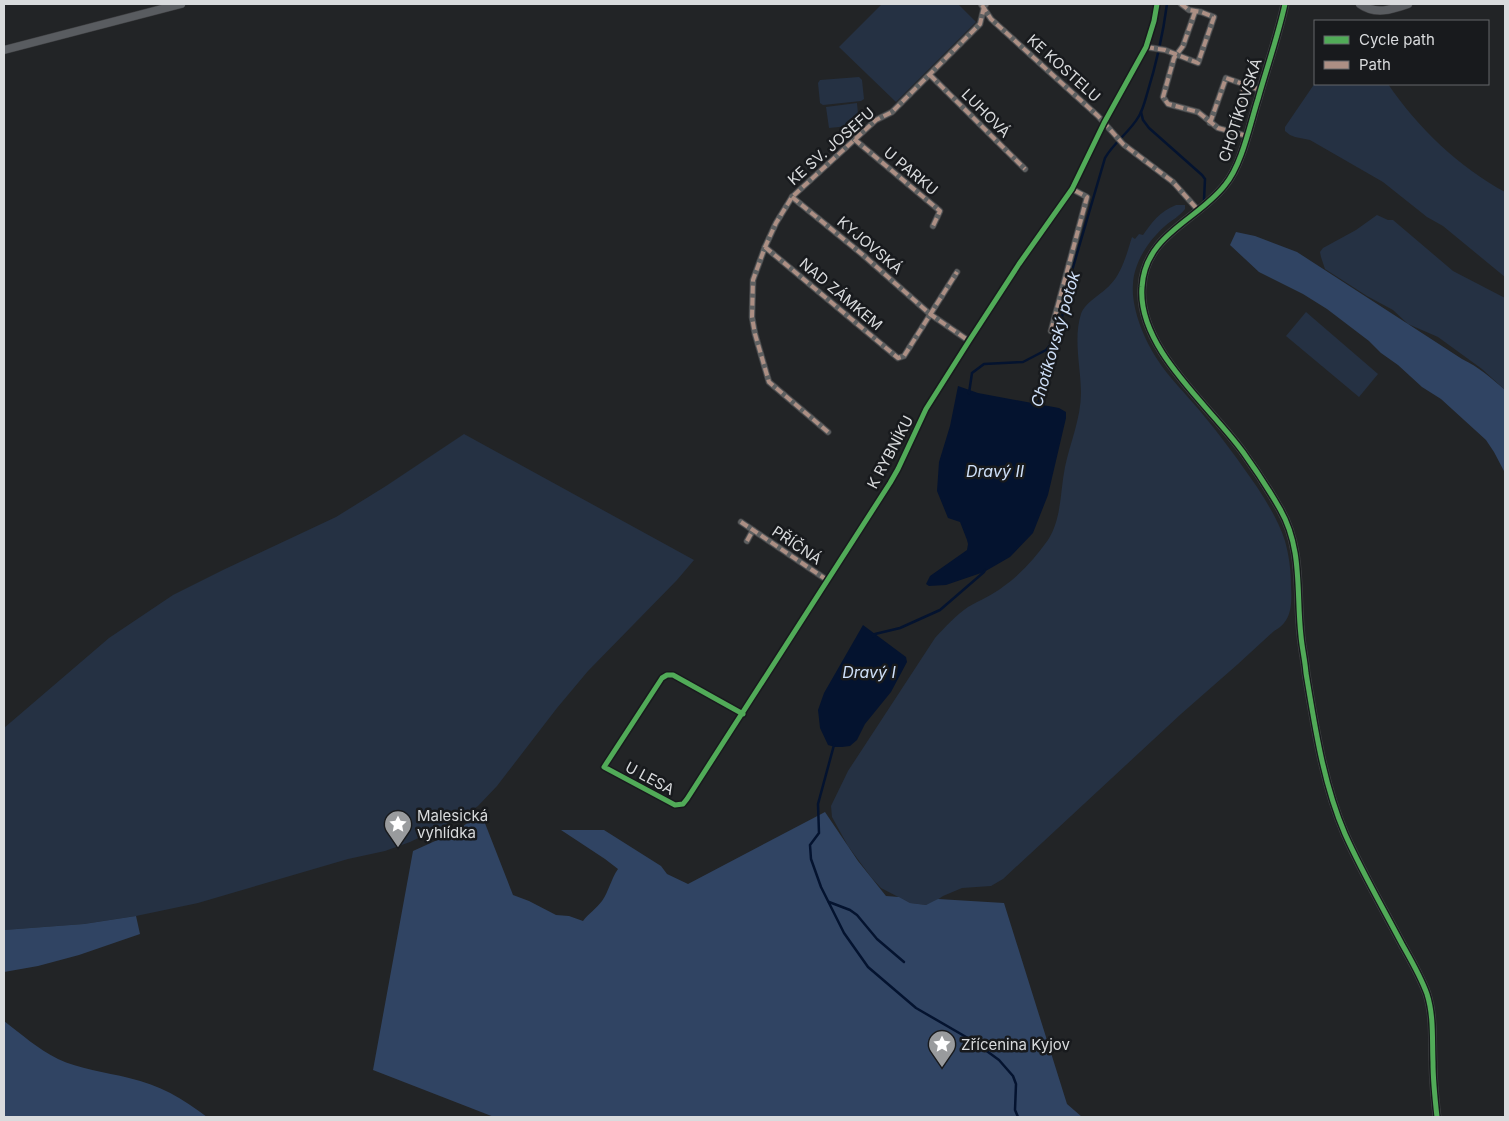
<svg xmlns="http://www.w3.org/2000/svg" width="1509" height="1121" viewBox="0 0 1509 1121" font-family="Inter,sans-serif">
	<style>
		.green { fill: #253143 }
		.forest { fill: #304463 }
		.water { fill: #04132f }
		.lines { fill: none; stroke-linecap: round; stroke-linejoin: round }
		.stream { stroke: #04132f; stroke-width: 2.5 }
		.street-casing { stroke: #3d3e40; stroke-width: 7 }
		.secondary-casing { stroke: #3d3e40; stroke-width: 9 }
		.street { stroke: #5e6061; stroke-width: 5.5 }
		.secondary { stroke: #595c60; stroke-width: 8 }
		.quiet { stroke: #ac8f84; stroke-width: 4; stroke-dasharray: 8 4; stroke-linecap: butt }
		.cycleway-casing { stroke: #181a1d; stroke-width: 8 }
		.cycleway { stroke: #51ab58; stroke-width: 5 }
		.labels { text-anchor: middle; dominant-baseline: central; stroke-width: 5; stroke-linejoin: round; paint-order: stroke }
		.street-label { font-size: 15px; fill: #d9dbdd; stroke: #181a1d }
		.poi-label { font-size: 15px; fill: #d9dbdd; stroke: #181a1d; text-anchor: start }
		.water-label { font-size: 16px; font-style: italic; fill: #cfe0f9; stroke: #181a1d }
	</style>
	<rect width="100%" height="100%" fill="#222426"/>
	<g class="green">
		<polygon points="882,4 958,4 976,22 896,102 839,47"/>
		<polygon points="859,77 862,80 864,99 861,101 823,105 820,103 818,83 820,80"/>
		<path d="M1315 83 1388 84C1418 128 1459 167 1505 192V277L1443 226 1427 217 1383 182 1310 140 1295 137 1290 135 1285 131V127Z"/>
		<polygon points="857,103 859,125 829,128 826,107"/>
		<path d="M1176 205H1185V209C1180 216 1172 220 1165 226 1149 240 1134 262 1133 284 1131 308 1144 339 1157 359 1169 378 1186 394 1200 411 1221 436 1239 461 1257 487 1268 504 1279 522 1285 541 1289 556 1291 570 1291 586 1292 604 1292 622 1274 631L1238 664 1181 714 1003 879 991 886 962 888 943 896 934 902 926 905 910 903 881 888 871 877 848 846 832 817 831 806 848 771 935 638C945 627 956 615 968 607 980 600 993 595 1004 586 1021 574 1036 557 1048 540 1062 518 1060 491 1065 467 1070 443 1081 418 1081 393 1081 368 1073 339 1081 314 1085 302 1102 294 1110 285 1122 273 1127 253 1132 237L1135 239 1139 234 1143 235C1153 221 1159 212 1176 205Z"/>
		<polygon points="1377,215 1388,220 1393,220 1453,271 1505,298 1505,390 1482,369 1438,337 1408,324 1393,310 1367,296 1325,269 1321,257 1320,252 1323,248 1356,230"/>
		<polygon points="1306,312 1378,374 1359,397 1286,336"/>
		<polygon points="464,434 694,560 677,580 588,671 557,708 497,786 478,806 462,817 410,842 385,851 348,859 198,903 136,916 84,924 4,930 4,728 109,638 173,595 225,569 336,517 386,486"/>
	</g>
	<g class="forest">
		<path d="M1236 232 1255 236 1297 252 1462 359C1479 367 1491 378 1505 390V473L1494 452 1486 440 1441 399 1422 387 1398 365 1381 353 1369 341 1327 309 1303 294 1259 272 1230 245Z"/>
		<path d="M825 812 858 861 886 896 899 897 910 903 926 905 938 899 1004 903 1067 1104 1082 1117H494L373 1070 413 851 455 832 481 813 513 895 529 901 556 915 569 916 583 921C588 914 596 909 602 901 609 891 611 879 618 869L605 859 561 830H604L661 866 667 874 688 884Z"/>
		<polygon points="136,916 140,934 79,955 38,966 4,972 4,930 84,924"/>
		<path d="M4 1021C21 1034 38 1049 58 1059 79 1069 105 1072 129 1078 160 1085 182 1098 207 1117H4Z"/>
	</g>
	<g class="water">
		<polygon points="958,386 978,393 1059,408 1066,412 1066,418 1048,495 1033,533 1010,557 984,572 946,585 929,586 926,584 930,576 967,550 968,544 967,540 960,522 948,518 937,491 939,462 950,426"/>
		<polygon points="863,625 906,657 907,662 891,692 865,724 857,740 850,746 842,747 835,747 828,745 820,728 818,710 824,693"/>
	</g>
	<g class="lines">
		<g class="stream">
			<polyline points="1141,112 1143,120 1149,128 1202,175 1205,179 1204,200"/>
			<polyline points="969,393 972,373 984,364 1023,362 1046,350 1057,337"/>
			<path d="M1037 407 1058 336 1071 274 1105 158C1114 142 1130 132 1139 116 1143 109 1145 101 1147 94 1156 65 1163 34 1167 4"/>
			<polyline points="873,636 875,634 900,628 940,610 984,572 985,570"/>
			<polyline points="834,745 818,804 819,833 810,845 811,859 821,887 844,933 868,967 916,1008 973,1041 999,1060 1013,1076 1016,1084 1015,1110 1018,1117"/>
			<polyline points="829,902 850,910 857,915 877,939 904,962"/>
		</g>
		<g class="street-casing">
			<g id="street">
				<polyline points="981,4 991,19 1098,116 1123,144 1173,182 1198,210"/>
				<polyline points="1195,12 1183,46 1174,58 1163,97 1168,104 1198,112 1218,128 1247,136"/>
				<polyline points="1146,47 1165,50 1198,63 1214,17 1201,12 1189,10 1181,4"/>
				<polyline points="930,75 1025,169"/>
				<polyline points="1210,123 1226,78 1260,90"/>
				<polyline points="1230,131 1245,85"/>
				<polyline points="854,139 940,211 933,226"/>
				<polyline points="792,197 863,255 930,314 969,341"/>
				<polyline points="765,247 898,358 904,356 957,272"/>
				<polyline points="1051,331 1087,197 1072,189"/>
				<polyline points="828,432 769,382 755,334 752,317 753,280 765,247 776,223 792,197 876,120 892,112 980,24 984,7 986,4"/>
				<polyline points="741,522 827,580"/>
				<polyline points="747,541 753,530"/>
				<polyline points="743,714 673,675 667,675 662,678 604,767 675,805 683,804 687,799 890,483 898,469 926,409 969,341 1019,264 1072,189 1104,123 1146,47 1154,21 1157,4"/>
			</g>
		</g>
		<g class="secondary-casing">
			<g id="secondary">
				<path d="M1285 4C1278 36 1267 67 1258 99 1250 124 1242 165 1225 185 1197 221 1145 234 1142 287 1137 348 1210 406 1243 452 1256 470 1269 490 1280 509 1303 549 1296 592 1301 636 1302 648 1305 660 1306 673 1315 727 1323 783 1345 834 1362 872 1383 908 1402 944 1411 960 1421 977 1427 994 1434 1016 1432 1040 1433 1062 1433 1080 1435 1099 1437 1117"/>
				<path d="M1360 4C1375 15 1391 10 1408 4"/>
				<polyline points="4,50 181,4"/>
			</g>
		</g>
		<use href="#street" class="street"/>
		<use href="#secondary" class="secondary"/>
		<g class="quiet">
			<polyline points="982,5 991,19 1098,116 1123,144 1173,182 1198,210"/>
			<polyline points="1195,12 1183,46 1174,58 1163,97 1168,104 1198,112 1218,128 1247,136"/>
			<polyline points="1146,47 1165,50 1198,63 1214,17 1201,12 1189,10 1181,4"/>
			<polyline points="930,75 1025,169"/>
			<polyline points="1210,123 1226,78 1260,90"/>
			<polyline points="1230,131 1245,85"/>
			<polyline points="854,139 940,211 933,226"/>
			<polyline points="792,197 863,255 930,314 969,341"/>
			<polyline points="765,247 898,358 904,356 957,272"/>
			<polyline points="1051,331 1087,197 1072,189"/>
			<polyline points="828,432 769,382 755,334 752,317 753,280 765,247 776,223 792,197 876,120 892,112 980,24 984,7 986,4"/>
			<polyline points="741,522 827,580"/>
			<polyline points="747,541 753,530"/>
		</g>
		<g class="cycleway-casing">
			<g id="cycleway">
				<path d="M1285 4C1278 36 1267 67 1258 99 1250 124 1242 165 1225 185 1197 221 1145 234 1142 287 1137 348 1210 406 1243 452 1256 470 1269 490 1280 509 1303 549 1296 592 1301 636 1302 648 1305 660 1306 673 1315 727 1323 783 1345 834 1362 872 1383 908 1402 944 1411 960 1421 977 1427 994 1434 1016 1432 1040 1433 1062 1433 1080 1435 1099 1437 1117"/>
				<polyline points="743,714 673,675 667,675 662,678 604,767 675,805 683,804 687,799 890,483 898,469 926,409 969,341 1019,264 1072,189 1104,123 1146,47 1154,21 1157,4"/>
			</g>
		</g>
		<use href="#cycleway" class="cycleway"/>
	</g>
	<defs>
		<g id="sight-pin" transform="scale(1.4375)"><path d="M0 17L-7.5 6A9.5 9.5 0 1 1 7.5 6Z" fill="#999b9d" stroke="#181a1d"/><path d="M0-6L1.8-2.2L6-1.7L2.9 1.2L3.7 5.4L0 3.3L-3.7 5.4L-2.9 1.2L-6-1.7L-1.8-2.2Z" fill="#fff"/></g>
	</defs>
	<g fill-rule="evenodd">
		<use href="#sight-pin" x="398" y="824"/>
		<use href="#sight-pin" x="942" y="1044"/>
	</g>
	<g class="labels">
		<g class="street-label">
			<text transform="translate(1064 68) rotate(42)">KE KOSTELU</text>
			<text transform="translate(1240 110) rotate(-72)">CHOTÍKOVSKÁ</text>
			<text transform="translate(986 113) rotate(45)">LUHOVÁ</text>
			<text transform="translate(831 146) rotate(-41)">KE SV. JOSEFU</text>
			<text transform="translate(911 171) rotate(40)">U PARKU</text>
			<text transform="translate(870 245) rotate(40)">KYJOVSKÁ</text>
			<text transform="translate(841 294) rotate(40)">NAD ZÁMKEM</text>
			<text transform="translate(890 452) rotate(-62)">K RYBNÍKU</text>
			<text transform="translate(797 545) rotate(34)">PŘÍČNÁ</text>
			<text transform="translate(650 778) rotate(28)">U LESA</text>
		</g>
		<g class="poi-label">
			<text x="417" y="815">Malesická<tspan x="417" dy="17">vyhlídka</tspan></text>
			<text x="961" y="1044">Zřícenina Kyjov</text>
		</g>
		<g class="water-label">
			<text transform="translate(1055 339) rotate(-74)">Chotíkovský potok</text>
			<text x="995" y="471">Dravý II</text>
			<text x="869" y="672">Dravý I</text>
		</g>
	</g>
	<rect width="1509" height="1121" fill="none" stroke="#d9dbdd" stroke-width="10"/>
	<rect x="1314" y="20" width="175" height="65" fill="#181a1d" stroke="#65676a"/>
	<rect x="1324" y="36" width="25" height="8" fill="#51ab58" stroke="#65676a"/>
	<text x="1359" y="45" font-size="15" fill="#d9dbdd">Cycle path</text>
	<rect x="1324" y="61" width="25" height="8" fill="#ac8f84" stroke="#65676a"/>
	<text x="1359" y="70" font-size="15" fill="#d9dbdd">Path</text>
</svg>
